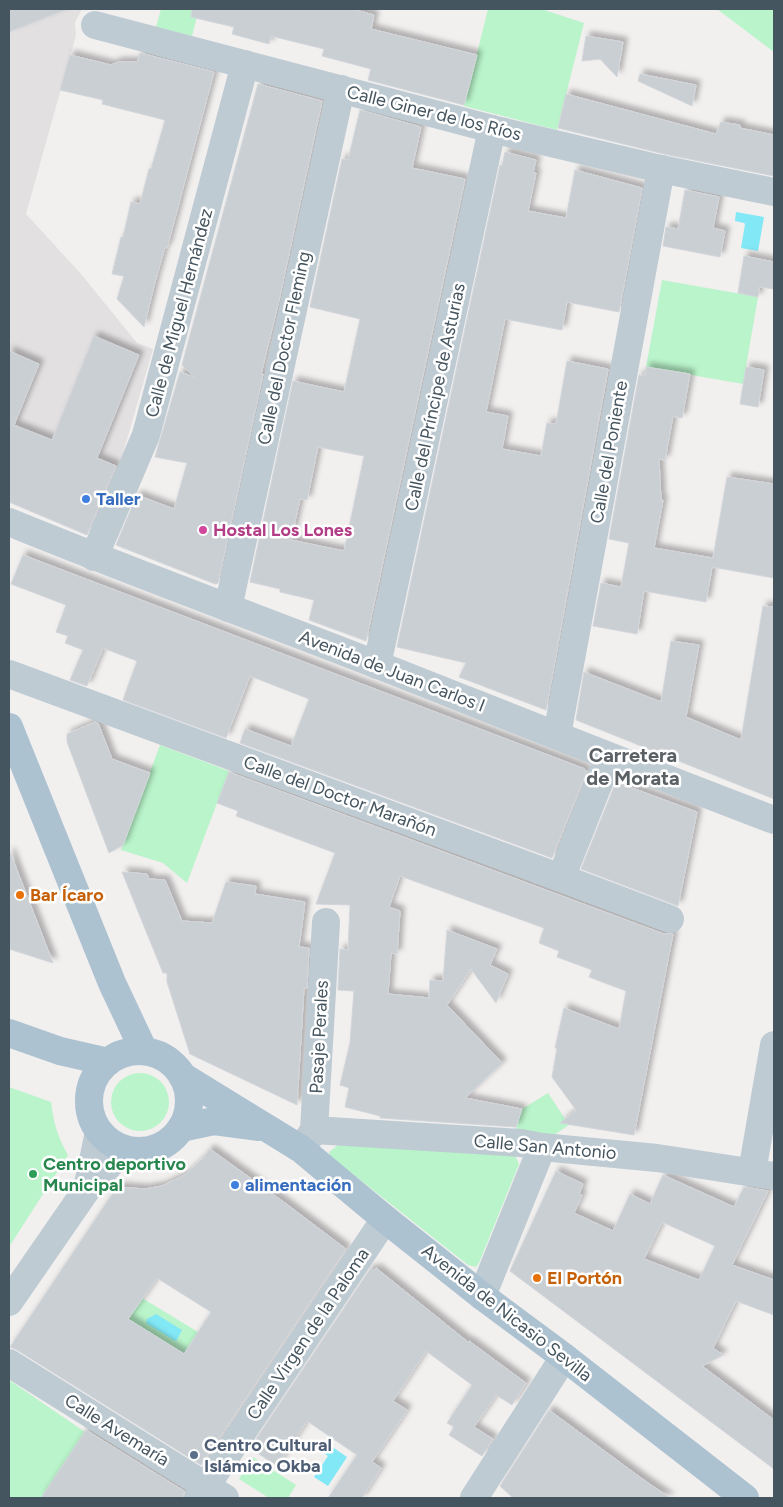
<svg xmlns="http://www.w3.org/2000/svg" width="783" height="1507" viewBox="0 0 783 1507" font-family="Figtree,sans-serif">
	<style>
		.education { fill: #e3e0e1 }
		.green { fill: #b9f4ca }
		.water { fill: #82e8f5 }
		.building { fill: #cacfd4; stroke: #d2d6db; fill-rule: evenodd; filter: url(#shadow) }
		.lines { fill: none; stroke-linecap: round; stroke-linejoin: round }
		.minor { stroke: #becbd3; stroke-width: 28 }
		.major { stroke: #acc2d1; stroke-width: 28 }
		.shop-dot { fill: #3f7fe0; stroke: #fff; stroke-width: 2 }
		.hotel-dot { fill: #d1479c; stroke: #fff; stroke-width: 2 }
		.food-dot { fill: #e8710a; stroke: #fff; stroke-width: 2 }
		.leisure-dot { fill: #2e9e5b; stroke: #fff; stroke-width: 2 }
		.service-dot { fill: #5c6f8a; stroke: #fff; stroke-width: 2 }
		.labels { text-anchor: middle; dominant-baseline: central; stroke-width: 5; stroke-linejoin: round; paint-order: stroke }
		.street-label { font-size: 18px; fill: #45555f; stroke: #fff }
		.shop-label { font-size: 18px; font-weight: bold; fill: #366cbe; stroke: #fff; text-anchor: start }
		.hotel-label { font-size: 18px; font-weight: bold; fill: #b23c85; stroke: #fff; text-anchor: start }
		.food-label { font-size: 18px; font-weight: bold; fill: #c56008; stroke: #fff; text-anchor: start }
		.leisure-label { font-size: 18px; font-weight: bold; fill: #27864d; stroke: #fff; text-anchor: start }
		.service-label { font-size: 18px; font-weight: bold; fill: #4e5e75; stroke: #fff; text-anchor: start }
		.quarter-label { font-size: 20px; font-weight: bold; fill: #5b6065; stroke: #fff }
	</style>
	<defs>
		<filter id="shadow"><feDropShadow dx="4.5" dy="-4.5" stdDeviation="2.5" flood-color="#0004"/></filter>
	</defs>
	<rect width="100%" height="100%" fill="#f2efef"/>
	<polygon class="education" points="9,9 82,9 75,22 76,35 26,214 81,274 137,343 153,349 119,467 9,423"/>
	<g class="green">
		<polygon points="161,9 199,9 192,36 156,27"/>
		<polygon points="488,9 541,9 584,23 557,130 464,106"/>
		<polygon points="715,9 774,9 774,52 717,9"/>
		<polygon points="662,280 758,297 743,384 646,367"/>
		<polygon points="160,745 229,771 187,883 163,863 121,850"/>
		<circle cx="140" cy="1102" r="29"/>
		<path d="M9 1087 51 1102C54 1124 57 1135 68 1155L9 1247Z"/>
		<polygon points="548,1093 569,1125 554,1135 515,1133 522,1109"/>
		<polygon points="338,1145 515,1155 519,1164 479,1263 476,1267 468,1265 330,1156 329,1152"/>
		<polygon points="142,1298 198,1332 184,1353 128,1320"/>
		<polygon points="9,1380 85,1432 41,1498 9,1498"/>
		<polygon points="253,1457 296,1485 288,1498 269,1498 239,1479"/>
	</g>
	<g class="water">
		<polygon points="736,212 764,217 758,251 741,248 745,224 744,223 735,221"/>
		<polygon points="156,1314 182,1330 177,1340 175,1341 146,1323 147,1319"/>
		<polygon points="325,1442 347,1457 328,1486 314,1477 328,1456 320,1450"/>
	</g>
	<g class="building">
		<polygon points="9,9 64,9 65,10 9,32"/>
		<polygon points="192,9 352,9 374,15 371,29 477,55 464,105 368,80 371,69 322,56 324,49 271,36 269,44 232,34 234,27 191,17"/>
		<polygon points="586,36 623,42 617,77 600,59 582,61"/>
		<polygon points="140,53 214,72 167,248 165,247 155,282 144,327 117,299 124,276 112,274 121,237 123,237 131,202 140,204 149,169 151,169 165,120 102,104 103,100 60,90 70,55 111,65 118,62 137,62"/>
		<polygon points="640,74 696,85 692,106 638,81"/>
		<polygon points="258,84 322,101 279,300 261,374 263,374 218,583 215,584 116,545 137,495 174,509 187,463 155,457 180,372 194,377 182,365"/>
		<polygon points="566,94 716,134 721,122 740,125 740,128 774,135 774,176 664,154 558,128"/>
		<path d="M360 110 421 127 412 168 465 179 366 641 309 620 314 600 280 592V589L250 582 293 381 344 392 360 319 310 307 342 159 348 160ZM318 447 364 456 344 551 291 540 300 499 307 500Z"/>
		<polygon points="505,152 536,160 533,173 536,173 528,211 566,218 575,170 642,188 619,312 567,302 562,330 505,319 486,412 508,416 502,449 541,456 547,423 556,424 567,361 608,369 546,710 459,677 466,663 397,647 500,165 502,166"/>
		<polygon points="685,190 719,197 713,228 725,231 720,257 663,246 666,227 678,229"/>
		<polygon points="744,256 774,262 774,289 759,287 758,297 738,293"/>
		<polygon points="94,336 139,355 97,458 116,466 87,535 9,502 9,351 39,364 14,425 52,440"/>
		<polygon points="646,367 690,374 682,418 673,416 665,460 659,459 661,500 663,500 654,548 713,558 727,477 774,484 774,578 712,567 706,602 644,591 637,634 593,626 601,583 621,587 629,543 609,539 639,375 645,376"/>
		<polygon points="746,367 764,370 758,407 740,404"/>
		<polygon points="23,555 585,769 584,770 587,771 552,858 240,743 245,729 291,746 309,699 250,676 226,738 123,700 137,661 103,648 87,686 70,680 83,650 65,643 68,636 56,632 66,605 11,584"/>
		<polygon points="763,606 774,607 774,799 576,720 584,672 661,702 671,641 699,645 686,717 741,740"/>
		<polygon points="95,722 98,723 112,759 150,773 123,845 109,853 67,742 67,734"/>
		<polygon points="229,772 664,934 673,934 634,1135 560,1123 576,1110 552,1077 557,1048 555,1048 564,1008 619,1029 626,991 589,977 592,970 557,957 559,951 539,943 544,928 400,876 389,907 400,911 397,954 391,953 388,994 429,998 430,980 443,981 447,930 497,949 490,965 508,974 496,1003 471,969 447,1005 502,1063 465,1098 522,1109 516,1127 380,1118 380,1116 345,1107 349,1088 340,1085 350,1043 354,991 338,990 340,949 348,950 350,905 316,904 335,853 236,816 238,811 217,803"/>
		<polygon points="616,782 697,812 678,906 581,869"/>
		<polygon points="10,852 29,901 53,963 9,949 9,853"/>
		<polygon points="122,872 147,874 149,879 165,880 182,921 212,923 226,882 256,886 255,894 305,902 299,947 309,948 307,988 304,988 297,1105 190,1054 167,982 167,973 163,973"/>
		<path d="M210 1149 285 1203 346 1249 201 1465 17 1350 10 1347 117 1187 145 1189 162 1186 185 1175 202 1159ZM157 1278 211 1312 184 1354 128 1319Z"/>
		<path d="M556 1171 583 1184 579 1194 582 1195 574 1213 613 1231 630 1194 650 1204 663 1175 734 1207 744 1187 768 1191 732 1265 774 1280V1315L736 1301 713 1348 723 1355 702 1366 774 1420V1469L510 1271ZM662 1222 715 1246 699 1280 644 1259Z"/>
		<polygon points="371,1268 374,1271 376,1268 468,1342 469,1341 526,1383 512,1405 496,1395 474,1427 493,1439 482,1456 449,1435 454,1427 447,1423 472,1385 426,1351 393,1401 407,1410 372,1462 381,1468 362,1498 328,1498 357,1455 307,1421 277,1466 250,1448"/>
		<polygon points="549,1410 641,1478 670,1498 513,1498 500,1486"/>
		<polygon points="86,1430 184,1491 183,1498 41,1498"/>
	</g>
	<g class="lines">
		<g class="minor">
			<polyline points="95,25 492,129 661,169 774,192"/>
			<path d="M9 522C131 572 255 617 378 665 510 717 642 770 774 820"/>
			<polyline points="94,557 146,435 245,64"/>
			<polyline points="228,608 341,89"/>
			<polyline points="377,665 492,129"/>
			<polyline points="9,674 561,878 670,919"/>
			<polyline points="557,735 661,169"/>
			<polyline points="561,878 609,757"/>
			<polyline points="314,1130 521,1143 542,1147 657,1158 774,1176"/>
			<polyline points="304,1145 314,1130 326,922"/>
			<polyline points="752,1172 774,1045"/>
			<polyline points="87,1189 99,1132"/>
			<polyline points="482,1296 542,1147"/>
			<polyline points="9,1302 87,1189 124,1149"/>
			<polyline points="9,1363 225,1498"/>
			<polyline points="198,1498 385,1219"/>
			<polyline points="474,1498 564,1357"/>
		</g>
		<g class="major">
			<polyline points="9,727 112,983 144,1051"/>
			<polyline points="9,1033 60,1051 108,1062"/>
			<circle cx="139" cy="1101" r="50"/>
			<polyline points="182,1076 301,1149 385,1219 482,1296 564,1357 745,1498"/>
			<polyline points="181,1128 214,1121 259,1127"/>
		</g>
	</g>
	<g class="shop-dot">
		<circle cx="86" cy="499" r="5"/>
		<circle cx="235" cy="1185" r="5"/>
	</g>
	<circle class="hotel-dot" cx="203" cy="530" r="5"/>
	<g class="food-dot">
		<circle cx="20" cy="895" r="5"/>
		<circle cx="537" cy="1278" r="5"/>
	</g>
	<circle class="leisure-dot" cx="33" cy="1174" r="5"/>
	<circle class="service-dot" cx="194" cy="1455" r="5"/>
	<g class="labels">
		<g class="street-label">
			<text transform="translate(434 113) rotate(14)">Calle Giner de los Ríos</text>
			<text transform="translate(179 313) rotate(-75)">Calle de Miguel Hernández</text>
			<text transform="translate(284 348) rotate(-78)">Calle del Doctor Fleming</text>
			<text transform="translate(435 397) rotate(-78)">Calle del Príncipe de Asturias</text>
			<text transform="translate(609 452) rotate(-80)">Calle del Poniente</text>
			<text transform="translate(392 671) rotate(21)">Avenida de Juan Carlos I</text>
			<text transform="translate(340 796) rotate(20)">Calle del Doctor Marañón</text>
			<text transform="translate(319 1037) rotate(-87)">Pasaje Perales</text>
			<text transform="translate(545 1147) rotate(5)">Calle San Antonio</text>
			<text transform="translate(507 1313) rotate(38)">Avenida de Nicasio Sevilla</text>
			<text transform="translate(308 1334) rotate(-56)">Calle Virgen de la Paloma</text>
			<text transform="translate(117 1430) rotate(32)">Calle Avemaría</text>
		</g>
		<g class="shop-label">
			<text x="96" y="499">Taller</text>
			<text x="245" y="1185">alimentación</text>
		</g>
		<g class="hotel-label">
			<text x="213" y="530">Hostal Los Lones</text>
		</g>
		<g class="food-label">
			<text x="30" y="895">Bar Ícaro</text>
			<text x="547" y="1278">El Portón</text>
		</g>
		<g class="leisure-label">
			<text x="43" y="1164">Centro deportivo<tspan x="43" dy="21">Municipal</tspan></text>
		</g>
		<g class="service-label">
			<text x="204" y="1445">Centro Cultural<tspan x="204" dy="21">Islámico Okba</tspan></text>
		</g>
		<g class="quarter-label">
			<text x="633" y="755">Carretera<tspan x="633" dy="23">de Morata</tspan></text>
		</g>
	</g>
	<rect width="783" height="1507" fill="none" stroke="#45555f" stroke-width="20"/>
</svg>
